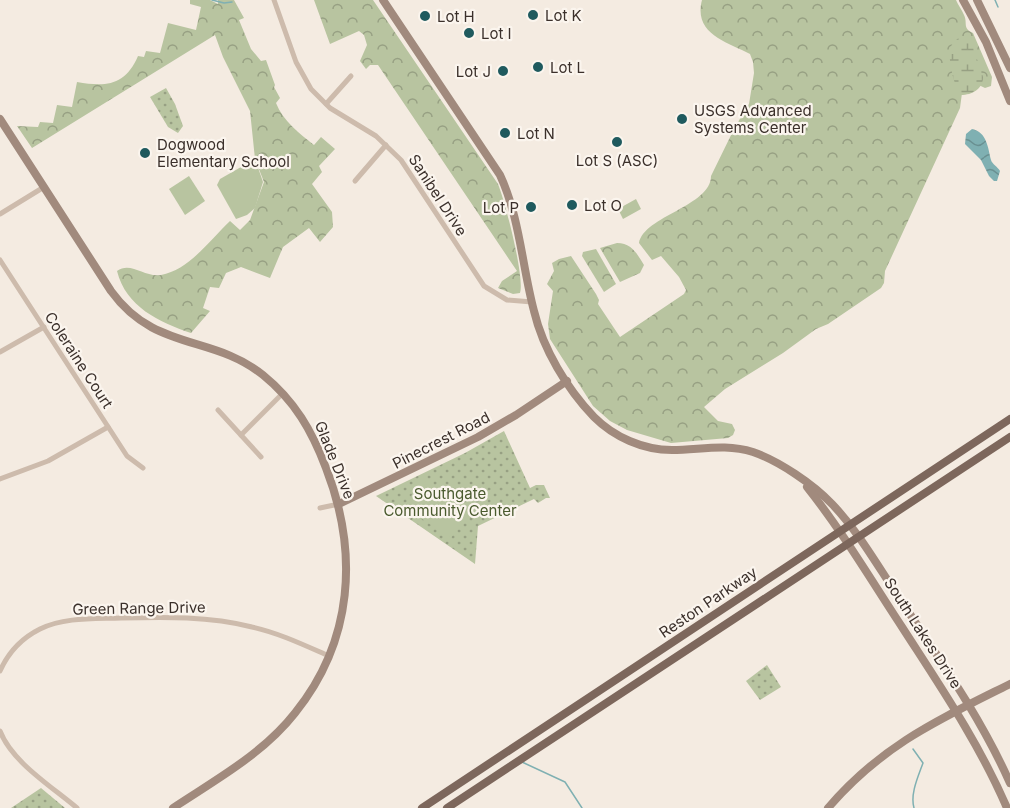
<svg xmlns="http://www.w3.org/2000/svg" width="1010" height="808" viewBox="0 0 1010 808" font-family="Inter,sans-serif">
	<style>
		.grass { fill: url(#grass-dots) }
		.forest { fill: url(#forest-crowns) }
		.wetland { fill: url(#wetland-marsh) }
		.garden { fill: #b8c4a0 }
		.water { fill: url(#water-waves) }
		.lines { fill: none; stroke-linecap: round; stroke-linejoin: round }
		.stream { stroke: #7fb0b2; stroke-width: 1.5 }
		.street { stroke: #cdbbac; stroke-width: 5 }
		.secondary { stroke: #a18a7d; stroke-width: 8 }
		.primary { stroke: #7d675c; stroke-width: 8 }
		.poi-dot { fill: #1f5a5e; stroke: #fbf5ee; stroke-width: 2 }
		.labels { text-anchor: middle; dominant-baseline: central; stroke-width: 4.5; stroke-linejoin: round; paint-order: stroke }
		.poi-label { font-size: 15px; fill: #3b302b; stroke: #fbf5ee; text-anchor: start }
		.street-label { font-size: 15px; fill: #3b302b; stroke: #fbf5ee }
		.park-label { font-size: 15px; fill: #4a5a2e; stroke: #fbf5ee }
	</style>
	<defs>
		<pattern id="grass-dots" width="8" height="8" patternUnits="userSpaceOnUse" patternTransform="scale(1.5)"><rect width="8" height="8" fill="#b8c4a0"/><path d="M2 2h.1M6 6h.1" fill="none" stroke="#97a083" stroke-width="1.8" stroke-linecap="round"/></pattern>
		<pattern id="forest-crowns" width="20" height="18" patternUnits="userSpaceOnUse" patternTransform="scale(1.5)"><rect width="20" height="18" fill="#b8c4a0"/><path d="M2 6a3 3 0 1 1 6 0M12 15a3 3 0 1 1 6 0" fill="none" stroke="#97a083"/></pattern>
		<pattern id="wetland-marsh" width="20" height="14" patternUnits="userSpaceOnUse" patternTransform="scale(1.5)"><rect width="20" height="14" fill="#b8c4a0"/><path d="M1 5h8M5 5V1M11 12h8M15 12V8" fill="none" stroke="#97a083"/></pattern>
		<pattern id="water-waves" width="16" height="10" patternUnits="userSpaceOnUse" patternTransform="scale(1.5)"><rect width="16" height="10" fill="#7fb0b2"/><path d="M0 5q4-4 8 0t8 0" fill="none" stroke="#699091"/></pattern>
	</defs>
	<rect width="100%" height="100%" fill="#f4ebe1"/>
	<g class="grass">
		<polygon points="166,88 175,104 183,126 178,133 168,127 150,97"/>
		<polygon points="504,431 530,488 536,485 544,485 550,498 546,498 538,503 534,499 478,526 475,564 376,496 465,453"/>
		<polygon points="767,665 781,687 760,700 746,681"/>
		<polygon points="41,788 65,808 11,808"/>
	</g>
	<g class="forest">
		<path d="M190 0H210L218 4V0H234L244 18 239 20 251 49 261 61 266 60 275 85 274 87 280 98 276 103C283 121 299 133 314 145L321 137 335 149 319 166 322 172 312 184 332 212 333 227 320 242 309 228 283 247 270 278 241 267 226 273 219 288 210 287 203 308 210 311 191 333C159 322 126 307 117 271 131 261 145 278 161 275 189 270 210 240 230 221L240 230 250 220 264 182 255 159 250 111 223 57 215 35 32 148 17 126 38 127 40 122 53 123 57 105 72 107 77 82C106 87 125 86 138 56L144 57 146 51 160 53 168 23 196 30 201 7 190 4Z"/>
		<path d="M314 0H373L498 184C505 201 525 278 520 293L513 294 498 288 502 281 517 271 378 65H370L366 69 360 61 367 45 364 35 359 31 330 44Z"/>
		<path d="M702 0H956C958 5 962 10 964 15 968 23 962 28 973 33L992 77 991 86 985 88 964 78 960 108 885 271 884 283 881 288 828 324 816 329 783 353 725 389 704 407 718 421 732 424 735 430 733 435 728 438 671 443 627 430 610 421 593 406 550 339 548 324 553 291 547 284 554 271 552 263 559 259 571 256 596 294 599 300 598 304 620 337 684 294 686 290 679 277 661 256 652 260 639 243C644 216 711 206 711 176L735 127 749 104 754 73 753 62 750 54C727 42 693 34 702 0Z"/>
		<path d="M617 243C632 243 637 254 644 265L640 273 620 282 600 248Z"/>
		<polygon points="596,249 616,284 604,292 582,256 583,252"/>
	</g>
	<path class="wetland" d="M963 36 971 41 983 77C983 89 972 95 961 95 954 88 948 59 950 49 952 42 957 39 963 36Z"/>
	<g class="garden">
		<polygon points="255,159 263,182 255,208 247,215 236,219 217,185 220,179"/>
		<polygon points="189,176 205,201 185,215 169,189"/>
		<polygon points="636,199 641,209 623,219 618,209"/>
		<polygon points="422,479 469,511 451,538 404,507"/>
	</g>
	<path class="water" d="M972 129C987 132 988 148 991 160 992 164 998 167 1000 171L997 181H994L989 176 981 160 965 144 966 134Z"/>
	<g class="lines">
		<g class="stream">
			<polyline points="212,0 224,3 232,2"/>
			<polyline points="995,0 998,7"/>
			<path d="M913 749 923 763C918 777 910 794 914 808"/>
			<polyline points="522,762 565,782 582,808"/>
		</g>
		<g class="street">
			<polyline points="274,0 296,62 311,89 330,108 376,136 401,160 484,286 507,300 532,302"/>
			<polyline points="326,104 351,76"/>
			<polyline points="355,181 386,145"/>
			<polyline points="0,214 44,187"/>
			<polyline points="0,260 127,456 143,468"/>
			<polyline points="0,352 44,327"/>
			<polyline points="218,410 261,457"/>
			<polyline points="241,435 283,393"/>
			<polyline points="0,479 48,461 108,427"/>
			<polyline points="320,508 339,504"/>
			<path d="M0 671C8 653 22 638 40 629 64 617 94 619 121 618 165 617 209 616 252 627 279 633 304 645 329 656"/>
			<path d="M0 731C12 762 51 786 77 808"/>
		</g>
		<g class="secondary">
			<path d="M383 0 500 175C520 218 522 266 534 311 543 349 567 389 594 417 614 437 643 450 672 450 700 450 725 443 753 452 779 461 813 484 832 504 858 531 877 565 898 596 938 657 980 716 1010 783"/>
			<polyline points="963,0 986,42 1010,101"/>
			<polyline points="977,0 1010,68"/>
			<path d="M0 119 111 291C155 352 212 334 263 375 295 401 312 431 326 468 359 553 353 641 295 713 263 754 215 780 173 808"/>
			<path d="M807 487C842 531 871 580 902 627 940 686 979 743 1007 808"/>
			<polyline points="339,504 478,437 516,415 567,381"/>
			<path d="M828 808C882 745 938 720 1010 684"/>
		</g>
		<g class="primary">
			<polyline points="422,808 1010,419"/>
			<polyline points="447,808 1010,437"/>
		</g>
	</g>
	<g class="poi-dot">
		<circle cx="533" cy="15" r="6"/>
		<circle cx="425" cy="16" r="6"/>
		<circle cx="469" cy="33" r="6"/>
		<circle cx="538" cy="67" r="6"/>
		<circle cx="503" cy="71" r="6"/>
		<circle cx="682" cy="119" r="6"/>
		<circle cx="505" cy="133" r="6"/>
		<circle cx="617" cy="142" r="6"/>
		<circle cx="145" cy="153" r="6"/>
		<circle cx="572" cy="205" r="6"/>
		<circle cx="531" cy="207" r="6"/>
	</g>
	<g class="labels">
		<g class="poi-label">
			<text x="545" y="15">Lot K</text>
			<text x="437" y="16">Lot H</text>
			<text x="481" y="33">Lot I</text>
			<text x="550" y="67">Lot L</text>
			<text x="491" y="71" text-anchor="end">Lot J</text>
			<text x="694" y="110">USGS Advanced<tspan x="694" dy="17">Systems Center</tspan></text>
			<text x="517" y="133">Lot N</text>
			<text x="157" y="144">Dogwood<tspan x="157" dy="17">Elementary School</tspan></text>
			<text x="617" y="160" text-anchor="middle">Lot S (ASC)</text>
			<text x="584" y="205">Lot O</text>
			<text x="519" y="207" text-anchor="end">Lot P</text>
		</g>
		<g class="street-label">
			<text transform="translate(438 195) rotate(57)">Sanibel Drive</text>
			<text transform="translate(79 360) rotate(57)">Coleraine Court</text>
			<text transform="translate(441 440) rotate(-27)">Pinecrest Road</text>
			<text transform="translate(335 460) rotate(68)">Glade Drive</text>
			<text transform="translate(708 602) rotate(-34)">Reston Parkway</text>
			<text transform="translate(139 608) rotate(-1)">Green Range Drive</text>
			<text transform="translate(923 633) rotate(57)">South Lakes Drive</text>
		</g>
		<g class="park-label">
			<text x="450" y="493">Southgate<tspan x="450" dy="17">Community Center</tspan></text>
		</g>
	</g>
</svg>
